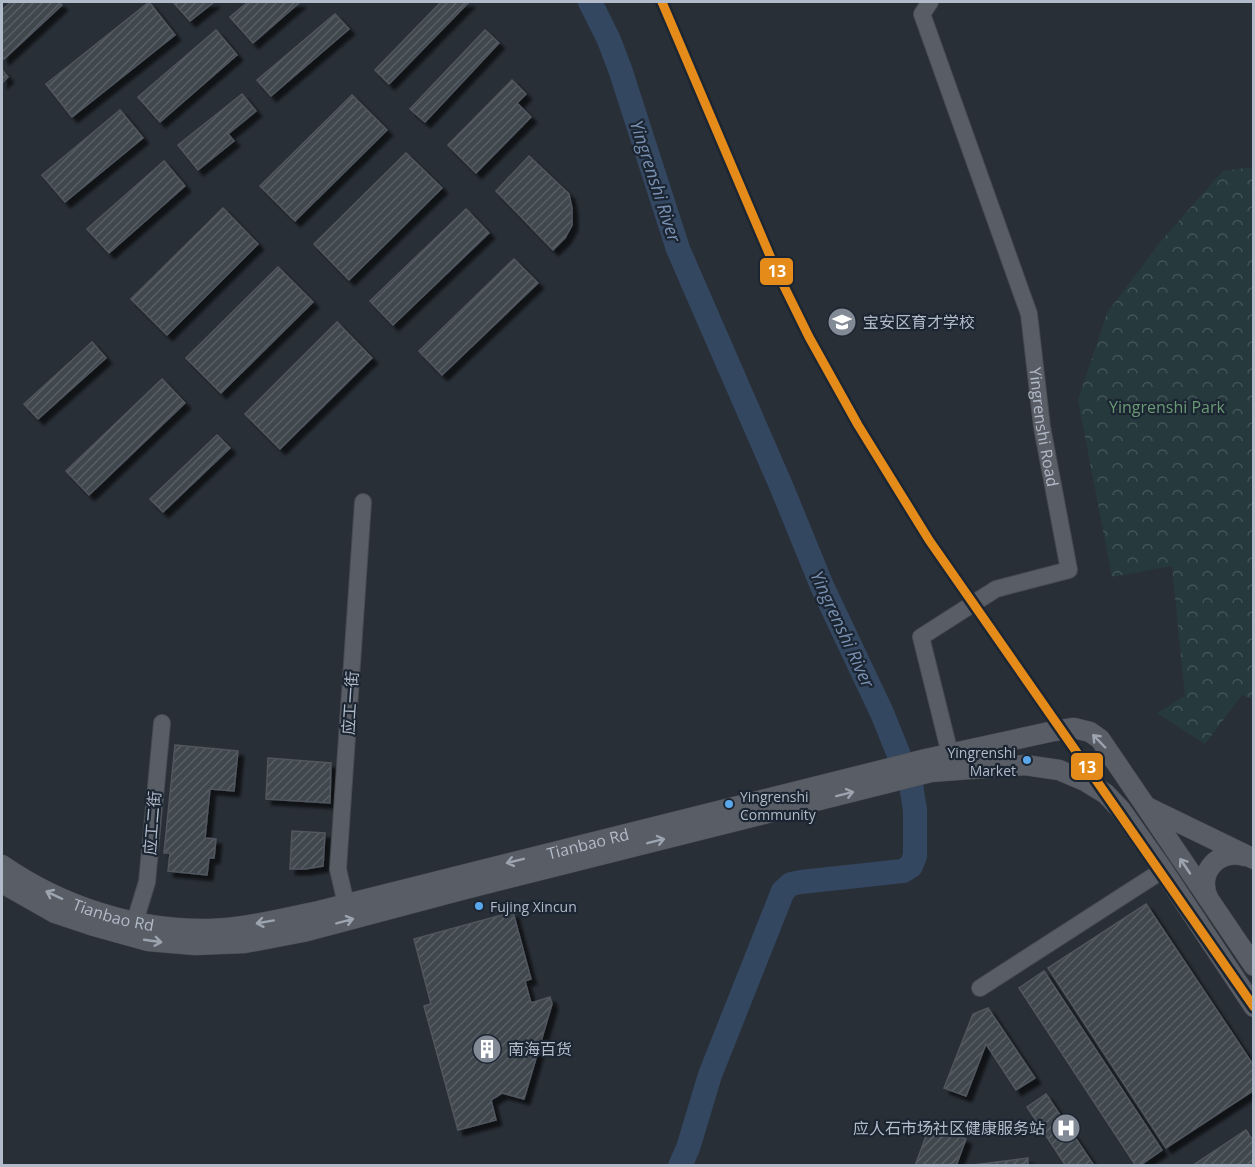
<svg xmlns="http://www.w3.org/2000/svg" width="1255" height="1167" viewBox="0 0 1255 1167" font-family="'Open Sans','Noto Sans SC',sans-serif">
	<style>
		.forest { fill: url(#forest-crowns) }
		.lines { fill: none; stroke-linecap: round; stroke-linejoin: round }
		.river { stroke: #344761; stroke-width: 24 }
		.building { fill: url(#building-hatch); stroke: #51565f; stroke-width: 1.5; filter: url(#shadow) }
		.minor-casing { stroke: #474b52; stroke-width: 18 }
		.tertiary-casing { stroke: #474b52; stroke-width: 21 }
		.minor { stroke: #595d65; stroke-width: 16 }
		.tertiary { stroke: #595d65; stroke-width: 20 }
		.metro-1-casing { stroke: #1c2532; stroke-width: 14 }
		.metro-1 { stroke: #e58b1a; stroke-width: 9 }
		.oneway { stroke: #9ca4b0 }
		.bus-dot { fill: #5aa8eb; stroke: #1c2532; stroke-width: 2 }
		.labels { text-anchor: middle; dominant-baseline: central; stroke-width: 4.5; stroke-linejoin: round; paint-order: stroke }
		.bus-label { font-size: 14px; fill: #b2bbc9; stroke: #1c2532; text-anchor: start }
		.poi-label { font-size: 16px; fill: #b2bbc9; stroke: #1c2532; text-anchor: start }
		.park-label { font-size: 16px; fill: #699a74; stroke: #1c2532 }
		.street-label { font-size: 16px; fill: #b2bbc9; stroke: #1c2532 }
		.water-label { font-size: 18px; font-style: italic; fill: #7991b2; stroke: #1c2532 }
		.line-badge { stroke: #1c2532; stroke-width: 2 }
		.badge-label { font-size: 16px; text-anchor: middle; font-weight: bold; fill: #fff }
	</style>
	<defs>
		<pattern id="forest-crowns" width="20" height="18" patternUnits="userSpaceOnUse" patternTransform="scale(1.5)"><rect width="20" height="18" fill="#26393d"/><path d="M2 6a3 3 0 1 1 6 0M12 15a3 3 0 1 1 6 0" fill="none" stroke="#435458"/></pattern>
		<pattern id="building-hatch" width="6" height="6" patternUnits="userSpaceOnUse" patternTransform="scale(1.5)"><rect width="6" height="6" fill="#40464d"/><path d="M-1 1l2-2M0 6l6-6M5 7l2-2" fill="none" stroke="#595f65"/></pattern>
		<filter id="shadow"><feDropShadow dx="5.5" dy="5.5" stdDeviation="1.5" flood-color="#0009"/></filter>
	</defs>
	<rect width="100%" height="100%" fill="#292f37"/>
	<polygon class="forest" points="1253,167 1253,699 1242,695 1205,744 1157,713 1185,696 1172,566 1112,577 1078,400 1107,313 1161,241 1223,171"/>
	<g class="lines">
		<polyline class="river" points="590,2 609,40 621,72 678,249 782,488 822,586 882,713 911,785 915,810 915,856 911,866 903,871 801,882 791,884 783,891 710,1075 688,1148 680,1166"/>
	</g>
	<g class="building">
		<polygon points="11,2 59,2 62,5 4,59 2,56 2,10"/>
		<polygon points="149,2 175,35 72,117 46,84"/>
		<polygon points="173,2 214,2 190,21"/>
		<polygon points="248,2 300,2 253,43 230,17"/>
		<polygon points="441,2 469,2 389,84 375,70"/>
		<polygon points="335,14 349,29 271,96 257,80"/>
		<polygon points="216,30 237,55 160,122 138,97"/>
		<polygon points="485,30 499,43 425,122 410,109"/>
		<polygon points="2,70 8,77 2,83"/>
		<polygon points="512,80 526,94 517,103 531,117 476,173 448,145"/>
		<polygon points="242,94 256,111 228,134 234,141 198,170 178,145"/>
		<polygon points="352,95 387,130 295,221 260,186"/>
		<polygon points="120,110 143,138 65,202 42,175"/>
		<polygon points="406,153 442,188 349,280 314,244"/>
		<polygon points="529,156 569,194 572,208 572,225 565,238 553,250 496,191"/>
		<polygon points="164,161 185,186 109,253 87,229"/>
		<polygon points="223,208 258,244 167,335 131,299"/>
		<polygon points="466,209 489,233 393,325 370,301"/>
		<polygon points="514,259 538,283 442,375 419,351"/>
		<polygon points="278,267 313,302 221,393 186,358"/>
		<polygon points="337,322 372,358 280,449 245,414"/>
		<polygon points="92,342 106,358 38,419 24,404"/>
		<polygon points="162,379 185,403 89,495 66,471"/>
		<polygon points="217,435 230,448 163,512 150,499"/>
		<polygon points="175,745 238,751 234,791 210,789 205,838 216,839 214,858 209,858 207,875 168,871 170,853 164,853"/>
		<polygon points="268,758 331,763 330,803 266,799"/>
		<polygon points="292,831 325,833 323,866 305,869 290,869"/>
		<polygon points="1146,904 1254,1066 1254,1090 1166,1148 1048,968"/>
		<polygon points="513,912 531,979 525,981 531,1003 550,997 552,1004 524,1099 502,1093 491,1100 496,1120 458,1130 424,1006 431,1004 414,939"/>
		<polygon points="1044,971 1162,1150 1139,1166 1136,1166 1019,988"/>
		<polygon points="988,1008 1035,1078 1016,1090 986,1044 966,1096 944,1088 973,1014"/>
		<polygon points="1046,1094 1093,1164 1090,1166 1066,1166 1027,1107"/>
		<polygon points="930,1125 966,1139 956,1166 915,1166"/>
		<polygon points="1246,1130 1254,1142 1254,1166 1192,1166"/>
		<polygon points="1028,1158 1028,1166 965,1166"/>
	</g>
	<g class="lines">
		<g class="minor-casing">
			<g id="minor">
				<path id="s1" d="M930 2 922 14 1029 314 1042 427 1069 570 996 589 921 637 953 766"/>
				<polyline points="346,904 338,869 363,502"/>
				<polyline points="135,921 147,882 162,723"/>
				<polyline points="980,988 1163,870"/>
			</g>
		</g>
		<g class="tertiary-casing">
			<g id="tertiary">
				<polyline points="1147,807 1254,859"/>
				<path id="s2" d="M2 865C61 906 137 931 210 929 246 928 283 918 319 911L926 759 1054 731 1074 728 1090 732 1100 739 1254 966"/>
				<polyline points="2,883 55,913 94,926 148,941 195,945 245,943 303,932 465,889 931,772 1025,765 1059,770 1085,781 1106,794 1121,810 1163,870 1254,1007"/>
				<path d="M1208 898C1197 872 1218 849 1245 856"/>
			</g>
		</g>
		<use href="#minor" class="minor"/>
		<use href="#tertiary" class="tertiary"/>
		<g class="metro-1-casing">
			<polyline id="metro-1" points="662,2 776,270 809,337 858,425 929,540 1254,1007"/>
		</g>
		<use href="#metro-1" class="metro-1"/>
	</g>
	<defs><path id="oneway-shaft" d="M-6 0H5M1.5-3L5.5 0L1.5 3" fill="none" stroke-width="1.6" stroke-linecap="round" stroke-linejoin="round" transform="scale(1.5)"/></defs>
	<g class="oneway">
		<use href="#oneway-shaft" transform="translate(1099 741) rotate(-134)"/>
		<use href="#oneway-shaft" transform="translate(845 794) rotate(-14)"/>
		<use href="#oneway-shaft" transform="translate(656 841) rotate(-14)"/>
		<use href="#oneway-shaft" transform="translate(515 861) rotate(166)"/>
		<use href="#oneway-shaft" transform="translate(1185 866) rotate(-124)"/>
		<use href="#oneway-shaft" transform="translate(54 895) rotate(-155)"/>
		<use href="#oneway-shaft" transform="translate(345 921) rotate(-15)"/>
		<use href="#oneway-shaft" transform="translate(265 922) rotate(170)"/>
		<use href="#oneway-shaft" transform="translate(153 941) rotate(8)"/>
	</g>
	<defs>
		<g id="school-disc" transform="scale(1.5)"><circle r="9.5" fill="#828a96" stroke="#1c2532"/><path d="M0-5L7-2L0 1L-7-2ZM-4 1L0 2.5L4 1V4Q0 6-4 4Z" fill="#fff"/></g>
		<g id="building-disc" transform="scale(1.5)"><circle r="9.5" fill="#828a96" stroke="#1c2532"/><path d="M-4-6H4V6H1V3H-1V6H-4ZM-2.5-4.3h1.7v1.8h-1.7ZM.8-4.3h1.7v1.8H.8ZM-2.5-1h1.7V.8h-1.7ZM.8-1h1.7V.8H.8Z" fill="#fff"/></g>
		<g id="hospital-disc" transform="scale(1.5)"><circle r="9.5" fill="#828a96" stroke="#1c2532"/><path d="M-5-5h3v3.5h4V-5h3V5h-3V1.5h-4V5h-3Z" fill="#fff"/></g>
	</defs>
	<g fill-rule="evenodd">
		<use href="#school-disc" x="842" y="322"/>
		<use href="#building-disc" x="487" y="1049"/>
		<use href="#hospital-disc" x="1066" y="1128"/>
	</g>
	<g class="bus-dot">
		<circle cx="1027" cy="760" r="5"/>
		<circle cx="729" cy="804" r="5"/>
		<circle cx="479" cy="906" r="5"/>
	</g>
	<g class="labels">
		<g class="bus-label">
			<text x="1016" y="752" text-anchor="end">Yingrenshi<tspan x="1016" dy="18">Market</tspan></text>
			<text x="740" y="796">Yingrenshi<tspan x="740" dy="18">Community</tspan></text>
			<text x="490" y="906">Fujing Xincun</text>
		</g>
		<g class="poi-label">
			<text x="863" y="322">宝安区育才学校</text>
			<text x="508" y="1049">南海百货</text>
			<text x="1045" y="1128" text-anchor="end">应人石市场社区健康服务站</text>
		</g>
		<g class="park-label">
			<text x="1167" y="407">Yingrenshi Park</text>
		</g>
		<g class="street-label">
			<text stroke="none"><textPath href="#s1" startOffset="447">Yingrenshi Road</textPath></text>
			<text transform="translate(350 703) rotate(-86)">应工一街</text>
			<text transform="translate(152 823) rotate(-85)">应工二街</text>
			<text stroke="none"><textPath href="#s2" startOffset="609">Tianbao Rd</textPath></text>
			<text stroke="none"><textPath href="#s2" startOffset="123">Tianbao Rd</textPath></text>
		</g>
		<g class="water-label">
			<text transform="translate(656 181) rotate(72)">Yingrenshi River</text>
			<text transform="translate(843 629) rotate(65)">Yingrenshi River</text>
		</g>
	</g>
	<g class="line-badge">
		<rect x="759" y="257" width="35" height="29" rx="6" fill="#e58b1a"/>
		<rect x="1070" y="752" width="34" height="29" rx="6" fill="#e58b1a"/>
	</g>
	<g class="badge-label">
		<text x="777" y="277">13</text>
		<text x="1087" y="773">13</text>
	</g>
	<rect width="1255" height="1167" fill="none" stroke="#b2bbc9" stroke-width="6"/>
</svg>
